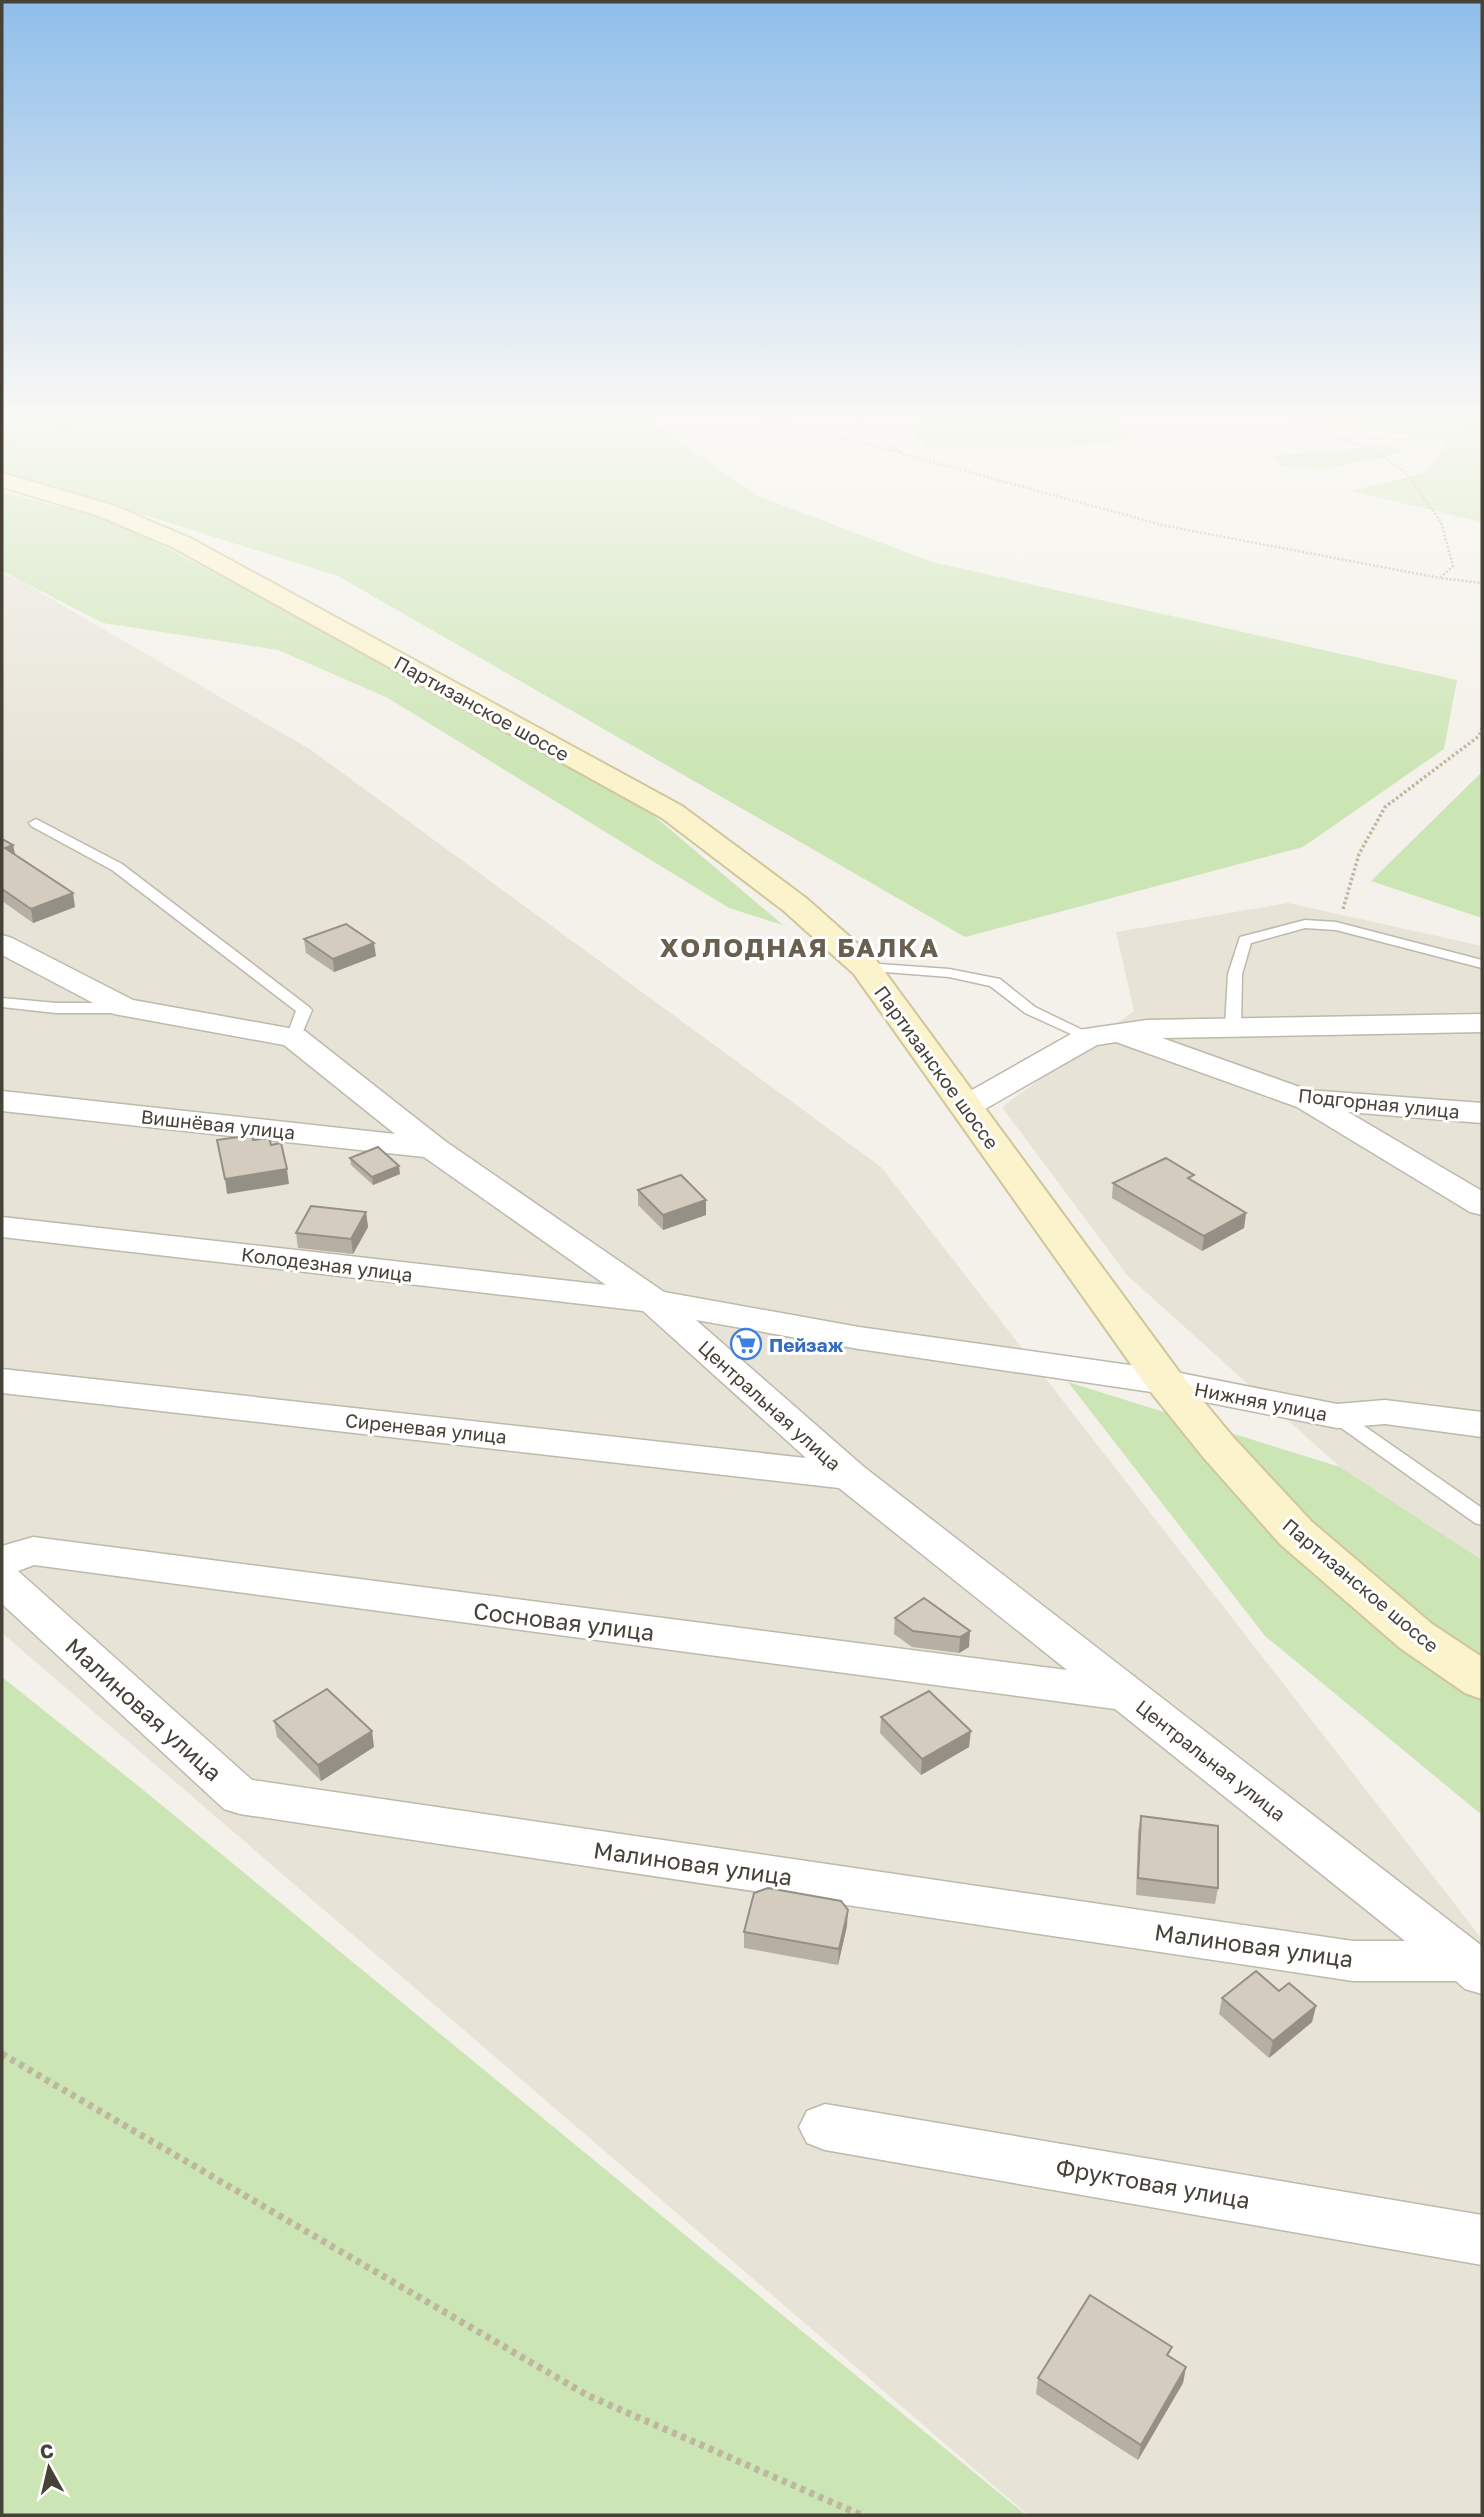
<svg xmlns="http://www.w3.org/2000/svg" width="1484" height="2517" viewBox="0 0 1484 2517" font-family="'Golos Text',sans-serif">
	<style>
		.residential { fill: #e7e3d7 }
		.green { fill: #cce5b5 }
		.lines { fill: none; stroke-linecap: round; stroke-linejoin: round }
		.lane-casing { stroke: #beb9ac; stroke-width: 3 }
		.street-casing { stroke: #beb9ac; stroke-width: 3 }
		.secondary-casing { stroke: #d0c69c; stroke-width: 4 }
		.path-far2 { stroke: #bfb69e; stroke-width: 2.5; stroke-dasharray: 2 2; stroke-linecap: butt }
		.path-far1 { stroke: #bfb69e; stroke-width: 3.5; stroke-dasharray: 2.5 2.5; stroke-linecap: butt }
		.path { stroke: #bfb69e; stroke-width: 7; stroke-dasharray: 5 5; stroke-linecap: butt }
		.lane { fill: #fff; fill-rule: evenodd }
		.street { fill: #fff; fill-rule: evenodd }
		.secondary { fill: #fbf3cb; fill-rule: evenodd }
		.wall { fill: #b6b0a4 }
		.shaded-wall { fill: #949086 }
		.building { fill: #d4cdbf; stroke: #949086; stroke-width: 2 }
		.labels { text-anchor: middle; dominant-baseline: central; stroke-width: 6; stroke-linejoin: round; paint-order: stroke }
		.street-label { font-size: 19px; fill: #474238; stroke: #fff }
		.shop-label { font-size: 19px; font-weight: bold; fill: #366cbe; stroke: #fff; text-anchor: start }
		.near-street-label { font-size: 23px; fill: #474238; stroke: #fff }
		.district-label { font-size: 26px; font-weight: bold; letter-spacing: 2px; fill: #696050; stroke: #fff }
	</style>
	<rect width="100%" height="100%" fill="#f3f1e9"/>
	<g class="residential">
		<polygon points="2,573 26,584 311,750 881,1167 1482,1939 1482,2515 1028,2515 2,1633"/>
		<polygon points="1288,903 1482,946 1482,1560 1340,1467 1127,1275 1002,1107 1134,1011 1116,932"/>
	</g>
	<g class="green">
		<polygon points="2,418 647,419 758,496 932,562 1457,680 1444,749 1303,847 965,937 338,576 2,470"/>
		<polygon points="941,418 1110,418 1130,440 1057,447 927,447 908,426"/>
		<polygon points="1283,418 1482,418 1482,522 1351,491 1425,473 1449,441"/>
		<polygon points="1391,445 1406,452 1324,469 1281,466 1274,456"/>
		<polygon points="2,492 117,522 394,667 640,804 783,925 729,908 388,698 278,650 103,623 2,571"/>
		<polygon points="1482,772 1482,918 1371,881"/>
		<polygon points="1068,1382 1340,1467 1482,1560 1482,1815 1265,1636"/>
		<polygon points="2,1677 142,1789 1026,2515 2,2515"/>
	</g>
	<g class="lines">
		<g class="lane-casing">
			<g id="lane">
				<polygon points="36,819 122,864 309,1007 312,1010 299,1041 294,1043 286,1038 296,1011 112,870 31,826 29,823"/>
				<polygon points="1305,920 1336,922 1482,960 1482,968 1336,930 1305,928 1251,943 1242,974 1241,1027 1233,1032 1228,1030 1225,1027 1228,974 1240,937"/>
				<polygon points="865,963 949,969 1000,979 1035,1007 1097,1037 1094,1040 1084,1040 1025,1013 990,986 949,977 860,970 858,967"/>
				<polygon points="2,998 56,1003 125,1003 133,1008 125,1013 56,1013 2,1007"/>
				<polygon points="1337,1410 1344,1412 1482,1508 1482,1525 1475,1523 1330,1420 1327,1416 1330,1412"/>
			</g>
		</g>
		<g class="street-casing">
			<g id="street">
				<path d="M2 935 12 938 133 1000 305 1031 445 1141 664 1292 859 1327 1165 1370 1337 1404 1385 1400 1482 1412V1437L1385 1424 1337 1428 1165 1394 859 1349 696 1320 864 1467 1482 1946V1994L1465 1989 1456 1981H1353L240 1814 224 1809 2 1604V1546L33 1537 1067 1670 839 1488 2 1393V1369L806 1458 643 1311 2 1237V1217L606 1285 424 1157 2 1111V1091L395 1134 284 1045 114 1014 2 955ZM34 1565 1115 1709 1405 1941H1353L252 1780 18 1571Z"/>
				<polygon points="1482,1014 1482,1032 1162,1038 1308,1090 1482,1103 1482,1123 1348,1112 1482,1191 1482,1215 1470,1212 1297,1107 1116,1042 1097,1045 978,1113 967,1116 956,1113 951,1106 956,1099 1078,1030 1147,1020"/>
				<polygon points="825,2104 1482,2215 1482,2265 825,2150 807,2143 799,2127 807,2111"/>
			</g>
		</g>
		<g class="secondary-casing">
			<polygon id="secondary" points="2,473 115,506 190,538 682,806 806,898 876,960 1180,1373 1233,1437 1312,1522 1432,1624 1482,1657 1482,1699 1465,1693 1400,1648 1280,1544 1203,1457 1150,1391 854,974 784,911 662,818 174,548 99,516 2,487"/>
		</g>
		<g class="path-far2">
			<polyline points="761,418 899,452"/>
			<polyline points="854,418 903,454 1166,526 1440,578"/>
			<polyline points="1284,418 1377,452 1406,473 1441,522 1453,566 1440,578 1482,583"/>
			<polyline points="1336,437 1411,439 1482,430"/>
			<polyline points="2,448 61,431 87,418"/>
		</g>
		<polyline class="path-far1" points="1343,909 1359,854 1385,807 1479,736 1482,728"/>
		<polyline class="path" points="2,2054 587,2395 861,2515"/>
		<use href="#lane" class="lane"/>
		<use href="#street" class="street"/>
		<use href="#secondary" class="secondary"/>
	</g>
	<g class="wall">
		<polygon points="2,839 15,855 75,907 33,923 2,901"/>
		<polygon points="304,939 376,956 334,972 306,953"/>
		<polygon points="350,1158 400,1174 373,1185 351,1165"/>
		<polygon points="1193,1181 1246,1213 1244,1228 1202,1251 1112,1198 1113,1183"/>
		<polygon points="638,1190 706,1215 663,1230 638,1205"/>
		<polygon points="366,1212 368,1227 353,1254 298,1248 296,1233"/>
		<polygon points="924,1598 969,1647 959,1653 912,1647 894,1634 895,1618"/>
		<polygon points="881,1717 969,1747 921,1775 880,1733"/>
		<polygon points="274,1721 374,1747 321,1781 277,1737"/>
		<polygon points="1141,1816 1218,1888 1215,1904 1136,1895 1138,1832"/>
		<polygon points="847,1926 838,1965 744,1948 744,1932"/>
		<polygon points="1279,1991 1316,2006 1312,2022 1269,2058 1219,2014 1222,1998"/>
		<polygon points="1170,2357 1186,2367 1183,2383 1138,2460 1036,2394 1038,2378"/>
	</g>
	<g class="shaded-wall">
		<polygon points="13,845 16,858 5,848"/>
		<polygon points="73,893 75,907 33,923 31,909"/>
		<polygon points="374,943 376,956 334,972 333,959"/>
		<polygon points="399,1166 400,1174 373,1185 372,1177"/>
		<polygon points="287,1169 289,1184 227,1194 225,1179"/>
		<polygon points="706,1200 706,1215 663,1230 663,1215"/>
		<polygon points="366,1212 368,1227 353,1254 351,1239"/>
		<polygon points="1246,1213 1244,1228 1202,1251 1204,1236"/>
		<polygon points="970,1631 969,1647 959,1653 960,1637"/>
		<polygon points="372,1731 374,1747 321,1781 318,1765"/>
		<polygon points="971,1731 969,1747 921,1775 922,1759"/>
		<polygon points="848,1910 847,1926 838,1965 839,1949"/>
		<polygon points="1316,2006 1312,2022 1269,2058 1273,2041"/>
		<polygon points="1186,2367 1183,2383 1138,2460 1141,2445"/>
	</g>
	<g class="building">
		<polygon points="2,839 13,845 5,848 73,893 31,909 2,889"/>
		<polygon points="346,924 374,943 333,959 304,939"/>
		<polygon points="252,1135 253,1140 269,1138 271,1145 281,1143 287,1169 225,1179 217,1140"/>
		<polygon points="378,1147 399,1166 372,1177 350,1158"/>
		<polygon points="1166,1158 1194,1175 1188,1178 1246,1213 1204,1236 1113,1183"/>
		<polygon points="681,1175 706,1200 663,1215 638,1190"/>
		<polygon points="311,1206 366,1212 351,1239 296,1233"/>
		<polygon points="924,1598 970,1631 960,1637 913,1631 895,1618"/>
		<polygon points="327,1689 372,1731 318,1765 274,1721"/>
		<polygon points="929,1691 971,1731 922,1759 881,1717"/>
		<polygon points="1141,1816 1218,1826 1218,1888 1138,1878"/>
		<polygon points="768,1888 841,1901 848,1910 839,1949 744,1932 754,1893"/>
		<polygon points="1256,1971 1279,1991 1289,1983 1316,2006 1273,2041 1222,1998"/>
		<polygon points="1090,2295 1172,2347 1167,2355 1186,2367 1141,2445 1038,2378"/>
	</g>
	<linearGradient id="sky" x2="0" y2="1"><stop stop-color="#8fbeea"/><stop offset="0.54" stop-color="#faf9f5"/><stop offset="1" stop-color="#faf9f5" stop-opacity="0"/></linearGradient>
	<rect width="1484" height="770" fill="url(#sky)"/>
	<defs>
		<g id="supermarket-ring" transform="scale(1.575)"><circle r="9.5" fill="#fff" stroke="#3f7fe0" stroke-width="1.5"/><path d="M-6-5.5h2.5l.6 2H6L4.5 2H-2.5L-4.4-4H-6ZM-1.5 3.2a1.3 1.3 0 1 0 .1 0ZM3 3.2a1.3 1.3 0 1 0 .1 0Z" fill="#3f7fe0"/></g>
	</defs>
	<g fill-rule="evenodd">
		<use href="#supermarket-ring" x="746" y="1344"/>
	</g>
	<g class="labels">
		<g class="street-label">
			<text transform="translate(482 708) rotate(29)">Партизанское шоссе</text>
			<text transform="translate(937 1067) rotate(54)">Партизанское шоссе</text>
			<text transform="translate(1379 1103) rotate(6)">Подгорная улица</text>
			<text transform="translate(218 1124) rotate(6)">Вишнёвая улица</text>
			<text transform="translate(327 1264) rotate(7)">Колодезная улица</text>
			<text transform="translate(1261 1401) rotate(11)">Нижняя улица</text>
			<text transform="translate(770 1405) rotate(42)">Центральная улица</text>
			<text transform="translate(426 1428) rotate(6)">Сиреневая улица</text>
			<text transform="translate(1361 1585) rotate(40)">Партизанское шоссе</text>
			<text transform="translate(1211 1760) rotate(38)">Центральная улица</text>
		</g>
		<g class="shop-label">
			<text x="769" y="1344">Пейзаж</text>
		</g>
		<g class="near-street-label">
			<text transform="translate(564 1621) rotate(7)">Сосновая улица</text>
			<text transform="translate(144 1709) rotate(42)">Малиновая улица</text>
			<text transform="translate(693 1863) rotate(8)">Малиновая улица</text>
			<text transform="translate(1254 1945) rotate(8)">Малиновая улица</text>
			<text transform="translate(1153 2183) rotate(10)">Фруктовая улица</text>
		</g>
		<g class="district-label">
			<text x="800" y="947">ХОЛОДНАЯ БАЛКА</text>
		</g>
	</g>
	<rect width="1484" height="2517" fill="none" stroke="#474238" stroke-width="7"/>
	<g transform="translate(49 2468) rotate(352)" stroke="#ffffff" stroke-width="5" paint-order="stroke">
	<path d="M0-5L12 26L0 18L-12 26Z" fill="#474238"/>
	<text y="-10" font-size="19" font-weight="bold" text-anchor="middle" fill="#474238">С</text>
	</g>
</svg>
